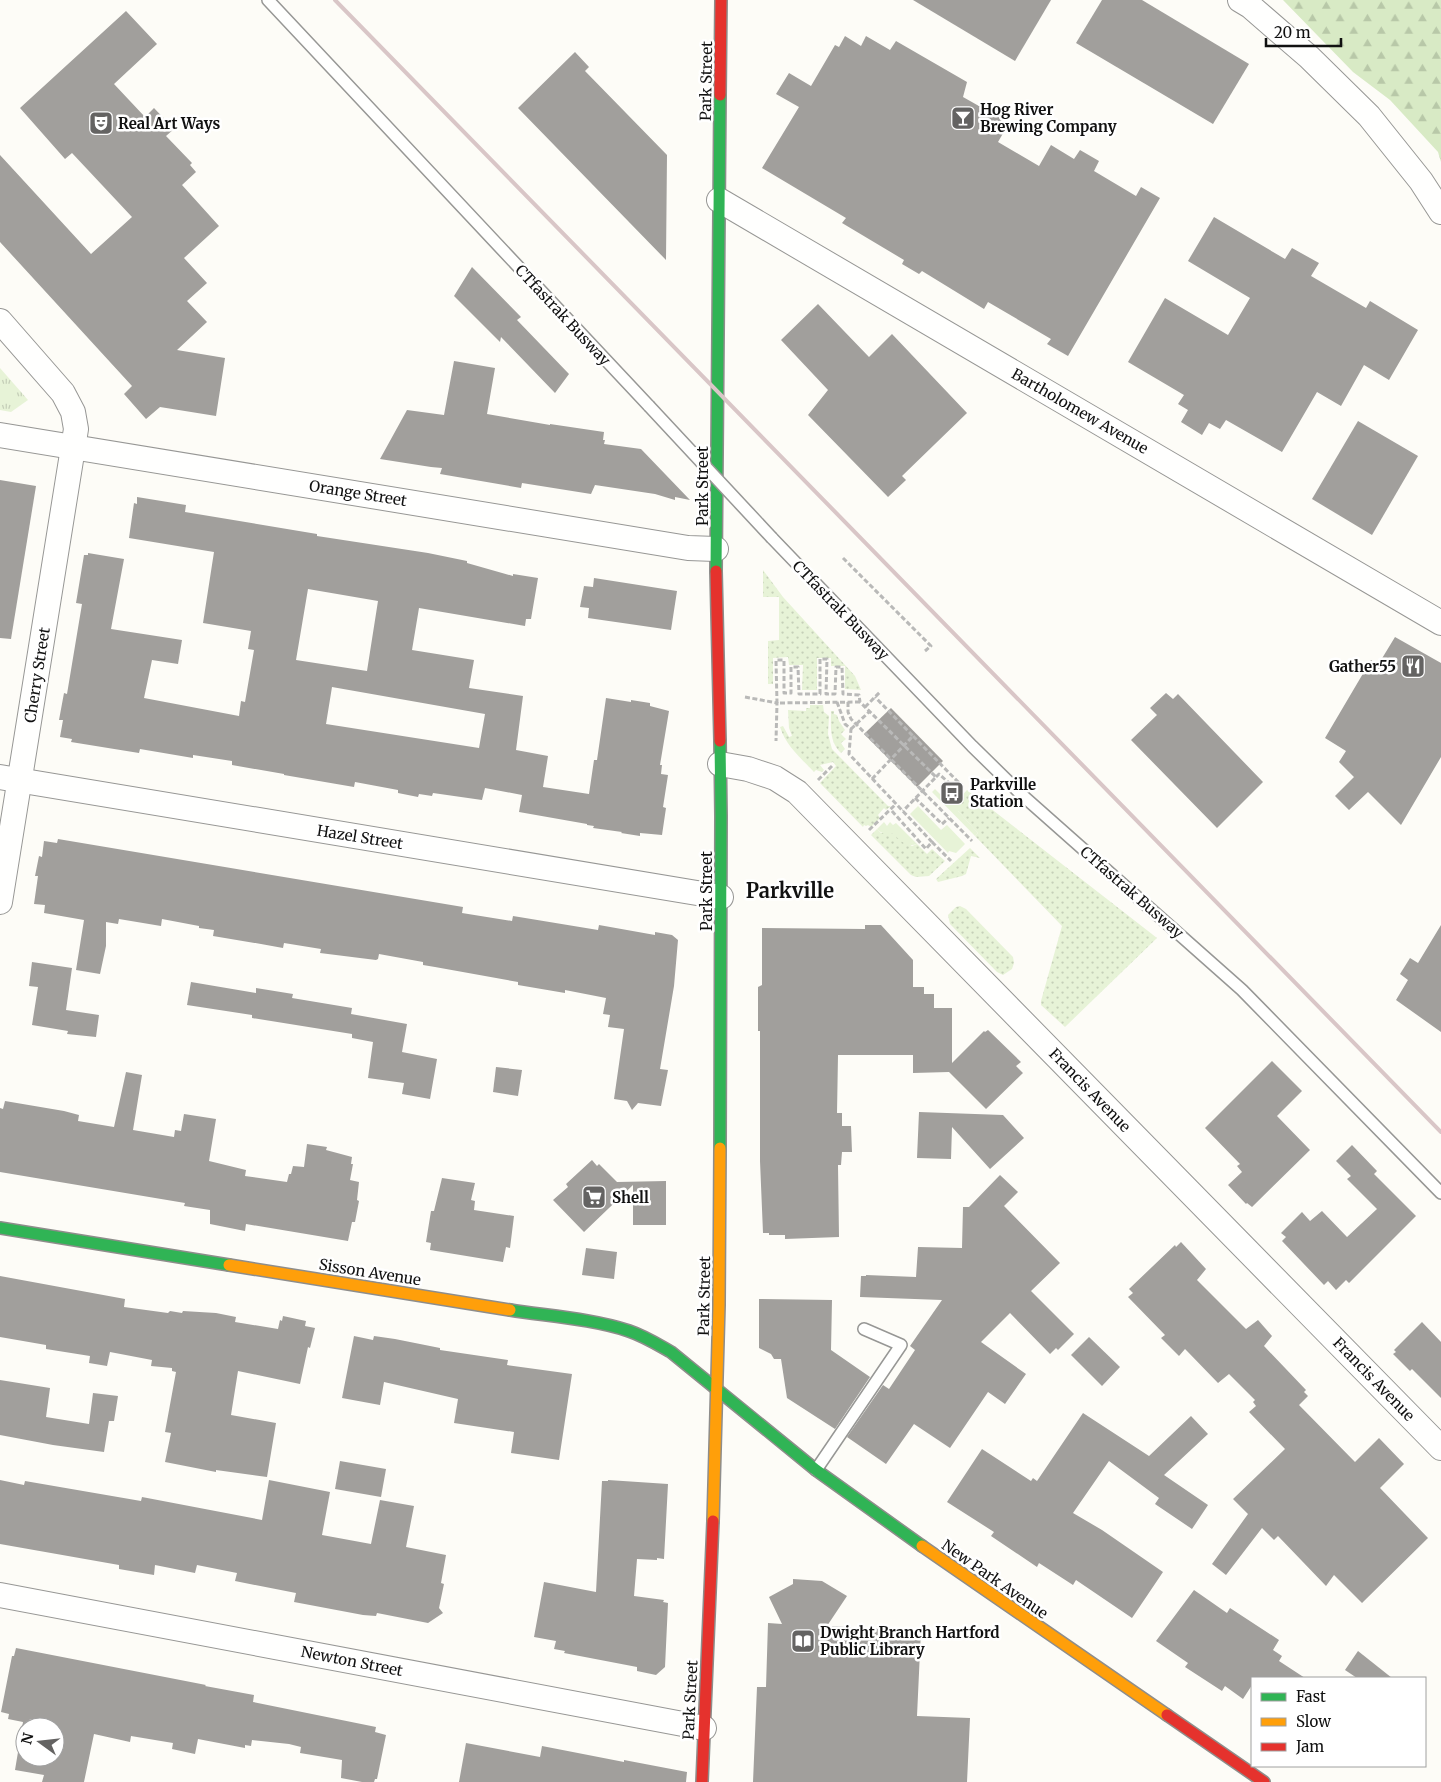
<svg xmlns="http://www.w3.org/2000/svg" width="1441" height="1782" viewBox="0 0 1441 1782" font-family="Merriweather,serif">
	<style>
		.grass { fill: url(#grass-dots) }
		.forest { fill: url(#forest-firs) }
		.park { fill: url(#park-tufts) }
		.garden { fill: #e7f3d7 }
		.building { fill: #a19f9c; fill-rule: evenodd }
		.lines { fill: none; stroke-linecap: round; stroke-linejoin: round }
		.lane-casing { stroke: #979795; stroke-width: 14 }
		.street-casing { stroke: #979795; stroke-width: 26 }
		.fast-casing { stroke: #8e8d8b; stroke-width: 14 }
		.slow-casing { stroke: #8e8d8b; stroke-width: 14 }
		.jam-casing { stroke: #8e8d8b; stroke-width: 14 }
		.path { stroke: #b9b9b8; stroke-width: 3; stroke-dasharray: 5 2.5; stroke-linecap: butt }
		.lane { stroke: #fffffe; stroke-width: 11 }
		.street { stroke: #fffffe; stroke-width: 24 }
		.fast { stroke: #30b455; stroke-width: 11 }
		.slow { stroke: #ff9f0a; stroke-width: 11 }
		.jam { stroke: #e5322d; stroke-width: 11 }
		.rail { stroke: #d9c6c7; stroke-width: 4 }
		.lane-bridge-casing { stroke: #979795; stroke-width: 14; stroke-linecap: butt }
		.lane-bridge { stroke: #fffffe; stroke-width: 11 }
		.labels { text-anchor: middle; dominant-baseline: central; stroke-width: 5; stroke-linejoin: round; paint-order: stroke }
		.street-label { font-size: 15px; fill: #111; stroke: #fff }
		.poi-label { font-size: 15px; font-weight: bold; fill: #111; stroke: #fff; text-anchor: start }
		.district-label { font-size: 20px; font-weight: bold; fill: #111; stroke: #fff }
	</style>
	<defs>
		<pattern id="grass-dots" width="8" height="8" patternUnits="userSpaceOnUse" patternTransform="scale(1.25)"><rect width="8" height="8" fill="#e7f3d7"/><path d="M2 2h.1M6 6h.1" fill="none" stroke="#c5cfb8" stroke-width="1.8" stroke-linecap="round"/></pattern>
		<pattern id="forest-firs" width="22" height="20" patternUnits="userSpaceOnUse" patternTransform="scale(1.25)"><rect width="22" height="20" fill="#d8eac5"/><path d="M5 1l3.5 6h-7zM16 11l3.5 6h-7z" fill="#b8c8a8"/></pattern>
		<pattern id="park-tufts" width="24" height="20" patternUnits="userSpaceOnUse" patternTransform="scale(1.25)"><rect width="24" height="20" fill="#e7f3d7"/><path d="M3 7l-1-3M5 7V3M7 7l1-3M15 17l-1-3M17 17v-4M19 17l1-3" fill="none" stroke="#c5cfb8"/></pattern>
	</defs>
	<rect width="100%" height="100%" fill="#fdfcf7"/>
	<g class="grass">
		<polygon points="763,570 783,597 855,676 861,690 845,689 845,666 831,666 831,658 817,658 817,690 802,690 803,665 789,665 788,657 773,658 773,684 768,684 768,641 779,640 779,597 763,597"/>
		<path d="M810 705H823L824 712 829 716 828 734 832 749 888 806H891L886 810 884 808 878 815 880 818 871 827 868 825 866 826 864 825 863 827 820 783 836 766 833 762 820 765 824 770 822 772 816 770 814 772C801 758 786 746 780 727L783 726 789 737 792 736 789 728 788 710 806 711V708H810Z"/>
		<path d="M831 711H834V714L837 715 839 721 845 730 841 734 846 739 841 743 845 749 841 753C829 741 831 727 831 711Z"/>
		<polygon points="967,790 1157,938 1065,1027 1041,1005 1041,1001 1062,926 975,836 978,833 958,811 957,801"/>
		<polygon points="877,829 881,833 892,833 912,846 917,844 927,854 932,849 945,861 929,876 916,877 911,875 871,835"/>
		<polygon points="970,848 980,858 971,856 966,874 962,876 938,882 936,879"/>
		<polygon points="960,906 966,909 1013,957 1014,963 1012,969 1003,975 997,972 950,924 948,915 956,907"/>
	</g>
	<polygon class="forest" points="1283,0 1441,0 1441,162 1438,152 1390,100 1353,72"/>
	<polygon class="park" points="0,368 28,400 11,412 0,410"/>
	<g class="garden">
		<polygon points="935,789 950,804 955,800 961,806 958,811 978,833 975,836 932,792"/>
		<polygon points="918,806 941,830 947,825 965,844 956,853 949,851 948,853 910,814"/>
		<path d="M884 822 887 826 890 822 893 825 896 823 917 844C906 848 900 840 892 833 885 833 883 835 877 829Z"/>
	</g>
	<g class="building">
		<polygon points="913,0 1051,0 1015,61"/>
		<polygon points="1102,0 1142,0 1249,64 1213,124 1076,43"/>
		<polygon points="126,11 157,44 114,84 145,117 154,108 174,129 166,136 192,163 190,165 196,172 182,185 219,226 184,258 207,283 187,301 207,322 177,350 225,358 216,416 160,407 146,419 124,394 132,386 0,242 0,155 91,254 132,217 72,153 65,159 20,108"/>
		<polygon points="845,36 861,46 866,36 890,50 896,41 967,82 963,97 1009,123 998,142 1039,166 1051,145 1074,159 1080,150 1099,161 1094,171 1136,196 1141,187 1160,198 1068,356 1047,344 1051,339 988,302 984,309 922,271 919,274 902,264 904,260 842,223 846,218 762,168 799,107 776,94 789,73 811,86 835,45 839,47"/>
		<polygon points="575,52 589,67 585,71 667,155 666,260 518,108"/>
		<polygon points="1214,217 1285,259 1292,248 1319,263 1311,276 1366,308 1370,301 1418,330 1389,380 1364,365 1341,406 1317,392 1282,452 1226,420 1220,429 1209,423 1202,435 1181,422 1188,410 1178,404 1184,395 1128,362 1165,298 1228,335 1250,298 1188,261"/>
		<polygon points="472,267 521,317 517,320 569,374 555,393 501,337 500,342 454,296"/>
		<polygon points="818,304 869,357 892,334 967,413 902,476 906,480 888,497 808,415 828,390 781,340"/>
		<polygon points="454,361 495,368 487,414 550,425 550,424 604,432 603,440 605,440 604,444 641,449 690,500 675,497 675,500 655,494 595,485 591,494 522,483 521,488 440,474 442,468 431,467 380,459 407,410 444,415"/>
		<polygon points="1358,421 1418,456 1372,535 1312,499"/>
		<polygon points="0,480 36,486 11,639 0,638"/>
		<path d="M137 497 186 505 185 512 317 534V536L428 553 467 561V563L513 576V574L538 578 531 619H526L525 626 419 608 412 650 474 660 469 688 523 696 516 750 548 756 543 787 589 794 594 760H597L606 698 631 702V700L650 703V706L669 711 660 765H662L661 774 668 775 663 807 666 808 662 835 640 833V836L621 833 622 832 593 828 594 826 587 825V824L519 812 522 795 485 788 482 800 433 793 432 796 419 794 418 797 398 793V790L355 782 354 787 284 775V774L232 765V761L193 755V758L140 749 139 753 71 742 72 739 60 737 63 720H59L64 693 67 694 82 604 76 603 84 555H88V553L124 559 111 629 182 640 178 664 152 660 144 698 239 716 241 701 245 702 254 650 248 649 251 631 203 623 214 552 129 538 134 503 137 504ZM308 589 378 601 367 671 296 660ZM332 687 485 714 479 748 326 724Z"/>
		<polygon points="594,578 677,591 671,630 588,618 589,608 580,607 584,586 593,587"/>
		<polygon points="1395,637 1441,663 1441,757 1401,825 1368,792 1349,810 1335,796 1354,777 1339,762 1346,751 1325,738 1371,660 1378,665"/>
		<polygon points="1166,693 1173,699 1178,694 1263,782 1217,828 1131,740 1157,715 1150,708"/>
		<polygon points="891,708 943,761 917,787 864,734"/>
		<polygon points="58,839 463,907 462,913 512,921 513,916 598,930 599,925 655,935 655,932 672,935 678,940 674,986 660,1069 668,1070 661,1106 638,1103 632,1110 627,1101 614,1099 624,1029 608,1027 610,1015 603,1014 606,998 565,990 565,993 518,985 518,982 435,967 423,965 423,962 379,954 378,959 376,960 320,953 321,949 284,943 283,948 261,944 213,936 214,930 199,928 199,926 162,919 161,926 119,919 118,924 106,922 106,946 100,974 76,970 84,920 44,913 45,905 34,904 38,876 35,876 39,856 42,857 44,841 57,843"/>
		<polygon points="865,925 881,925 913,960 913,987 924,987 924,994 934,994 934,1008 952,1008 952,1063 984,1031 985,1032 988,1030 1021,1062 1016,1066 1023,1073 986,1109 949,1072 913,1073 913,1055 838,1055 837,1113 842,1113 842,1126 851,1126 852,1152 842,1152 841,1165 838,1165 839,1237 785,1239 785,1235 769,1235 769,1233 763,1233 760,1161 760,1031 758,1031 758,987 762,985 762,928 865,929"/>
		<polygon points="1441,925 1441,1032 1396,1000 1408,980 1400,974 1410,958 1418,963"/>
		<polygon points="32,962 72,968 66,1010 99,1015 96,1037 67,1034 68,1031 32,1025 38,987 29,986"/>
		<polygon points="191,982 256,993 256,988 293,994 292,998 352,1008 351,1014 407,1024 402,1052 437,1059 430,1099 402,1094 404,1083 368,1078 373,1042 352,1038 352,1034 252,1018 252,1015 187,1005"/>
		<polygon points="1272,1061 1302,1091 1277,1116 1310,1150 1252,1207 1247,1203 1246,1204 1228,1185 1242,1172 1237,1166 1240,1164 1205,1128"/>
		<polygon points="496,1067 522,1070 518,1096 493,1092"/>
		<polygon points="126,1072 142,1075 133,1130 174,1137 175,1130 181,1131 184,1114 216,1119 209,1161 246,1170 245,1176 287,1182 289,1174 291,1174 293,1166 304,1167 307,1144 327,1147 326,1150 352,1157 351,1164 353,1164 350,1180 359,1182 357,1200 359,1201 355,1222 352,1222 348,1241 246,1224 245,1231 210,1224 210,1210 184,1206 185,1203 0,1172 0,1108 3,1109 5,1101 64,1111 79,1115 78,1121 114,1127"/>
		<polygon points="919,1112 1003,1115 1024,1138 990,1169 952,1127 951,1159 917,1158"/>
		<polygon points="1352,1145 1377,1171 1374,1174 1416,1216 1349,1283 1346,1280 1336,1290 1328,1281 1324,1285 1282,1241 1286,1237 1281,1233 1302,1212 1310,1221 1322,1211 1347,1237 1377,1209 1347,1179 1351,1176 1336,1161"/>
		<polygon points="592,1160 597,1166 599,1164 617,1182 666,1181 666,1225 633,1225 633,1185 584,1232 553,1200 568,1187 566,1184"/>
		<polygon points="1000,1175 1018,1192 1004,1206 1060,1263 1031,1291 1074,1334 1058,1350 1056,1348 1050,1354 1010,1313 981,1342 1026,1374 1005,1404 988,1392 950,1448 914,1424 886,1464 847,1437 883,1385 889,1389 915,1350 910,1346 942,1300 860,1297 861,1276 866,1276 866,1275 916,1277 918,1247 962,1248 963,1207 969,1207"/>
		<polygon points="442,1178 475,1183 471,1200 475,1201 474,1210 514,1216 510,1248 506,1247 503,1262 430,1250 431,1243 426,1242 431,1211 434,1211"/>
		<polygon points="1181,1242 1206,1269 1197,1280 1246,1329 1258,1320 1272,1336 1264,1346 1306,1390 1304,1392 1308,1396 1299,1405 1355,1462 1379,1438 1404,1464 1380,1488 1428,1538 1362,1603 1334,1575 1326,1586 1278,1536 1274,1540 1262,1528 1226,1575 1212,1564 1248,1514 1233,1499 1285,1449 1249,1412 1256,1406 1253,1402 1255,1400 1229,1374 1218,1383 1187,1351 1185,1349 1179,1356 1161,1338 1165,1335 1128,1297 1133,1293 1129,1289 1175,1245 1176,1247"/>
		<polygon points="586,1248 617,1252 614,1279 582,1275"/>
		<polygon points="0,1276 125,1299 124,1307 168,1313 170,1311 182,1313 183,1311 216,1313 236,1317 235,1322 278,1329 280,1320 282,1321 283,1316 306,1321 305,1326 315,1328 310,1348 308,1347 300,1384 238,1371 231,1415 276,1423 267,1477 216,1470 216,1472 165,1462 171,1433 165,1432 176,1372 172,1371 172,1368 151,1366 152,1360 110,1352 107,1366 89,1363 90,1356 46,1349 46,1345 0,1337"/>
		<polygon points="759,1299 832,1300 831,1350 870,1377 835,1429 787,1398 781,1359 774,1359 771,1354 759,1348"/>
		<polygon points="1422,1322 1441,1342 1441,1398 1412,1369 1410,1371 1393,1354 1396,1352 1394,1350"/>
		<polygon points="354,1336 373,1340 374,1336 395,1339 440,1348 440,1350 508,1360 507,1365 572,1374 559,1460 511,1453 514,1432 454,1423 458,1399 384,1382 380,1405 342,1398"/>
		<polygon points="1089,1337 1120,1367 1102,1386 1071,1355"/>
		<polygon points="0,1380 50,1388 46,1417 89,1424 93,1393 118,1396 114,1421 109,1421 104,1452 53,1445 0,1435"/>
		<polygon points="1083,1413 1149,1456 1191,1416 1208,1434 1164,1475 1208,1505 1192,1529 1155,1504 1159,1498 1109,1461 1073,1513 1102,1530 1163,1572 1132,1618 1076,1580 1073,1585 1039,1563 1037,1567 991,1536 994,1532 947,1502 982,1449 1031,1481 1033,1478 1037,1481"/>
		<polygon points="340,1461 386,1469 381,1497 335,1489"/>
		<polygon points="0,1480 24,1485 25,1481 141,1501 142,1497 262,1520 269,1480 330,1492 322,1535 371,1544 380,1500 414,1506 406,1547 446,1555 441,1583 444,1584 439,1608 443,1613 428,1623 377,1613 376,1616 363,1615 294,1602 296,1593 235,1581 237,1573 197,1565 195,1573 155,1565 154,1575 119,1569 119,1565 0,1544"/>
		<polygon points="608,1480 668,1484 664,1559 657,1558 657,1560 637,1559 634,1596 664,1600 663,1602 668,1603 665,1667 656,1675 637,1671 637,1667 564,1653 565,1651 554,1649 556,1641 534,1637 544,1582 596,1592 602,1481 608,1481"/>
		<polygon points="793,1579 822,1581 847,1596 827,1626 921,1630 917,1716 970,1718 967,1782 753,1782 757,1687 766,1687 768,1623 782,1624 769,1597 793,1584"/>
		<polygon points="1194,1590 1227,1613 1230,1608 1279,1640 1273,1650 1282,1656 1279,1661 1305,1678 1252,1678 1252,1685 1243,1699 1225,1686 1222,1691 1185,1667 1188,1663 1156,1641"/>
		<path d="M16 1648 206 1685 205 1686 254 1695 253 1702 376 1727 375 1732 386 1735 377 1779H375L374 1782H362L341 1778 342 1760 300 1753 301 1747 289 1744 252 1740 251 1746 245 1745V1748L198 1739 195 1754 172 1749 173 1743 131 1736 130 1742 94 1734 84 1782H42L44 1775 15 1770 23 1722 8 1719 9 1714 1 1712 12 1656H14ZM25 1727H55V1757H25Z"/>
		<polygon points="1358,1651 1392,1678 1357,1678 1345,1670"/>
		<polygon points="466,1743 540,1757 542,1746 624,1762 624,1760 687,1772 686,1782 459,1782"/>
	</g>
	<g class="lines">
		<g class="lane-casing">
			<g id="lane">
				<polyline points="268,0 649,406"/>
				<polyline points="772,538 972,746 1022,795 1242,990 1441,1193"/>
				<polyline points="816,1470 901,1345 864,1329"/>
			</g>
		</g>
		<g class="street-casing">
			<g id="street">
				<polyline points="1240,0 1250,6 1309,57 1369,116 1421,181 1441,212"/>
				<polyline points="719,200 1441,623"/>
				<polyline points="0,321 63,393 73,412 76,429 0,902"/>
				<polyline points="0,435 688,548 716,549"/>
				<polyline points="720,764 748,769 775,778 797,792 1441,1448"/>
				<polyline points="0,777 721,897"/>
				<polyline points="0,1595 704,1728"/>
			</g>
		</g>
		<g class="fast-casing">
			<g id="fast">
				<polyline points="716,571 720,95"/>
				<polyline points="720,741 721,816 720,1148"/>
				<polyline points="0,1228 229,1265"/>
				<path d="M510 1310C548 1316 593 1319 629 1331 644 1336 657 1344 671 1352L816 1470 922 1546"/>
			</g>
		</g>
		<g class="slow-casing">
			<g id="slow">
				<polyline points="229,1265 510,1310"/>
				<polyline points="713,1521 719,1305 720,1148"/>
				<polyline points="922,1546 1167,1715"/>
			</g>
		</g>
		<g class="jam-casing">
			<g id="jam">
				<polyline points="720,95 721,0"/>
				<polyline points="716,571 720,741"/>
				<polyline points="1167,1715 1264,1782"/>
				<polyline points="702,1782 713,1521"/>
			</g>
		</g>
		<g class="path">
			<polyline points="843,558 931,646 925,651"/>
			<polyline points="745,697 777,703 776,741"/>
			<polyline points="837,702 845,724 851,729 849,754 932,842 926,849 891,810"/>
			<polyline points="848,702 848,712 851,719 972,841"/>
			<polyline points="860,702 777,703 776,660 784,660 784,693 791,693 791,667 798,667 799,694 820,694 820,659 827,659 826,694 835,694 836,667 842,667 843,694 859,695 860,702 936,777 903,811"/>
			<polyline points="865,707 880,692"/>
			<polyline points="851,729 870,711"/>
			<polyline points="913,736 962,786"/>
			<polyline points="936,777 939,774 958,791"/>
			<polyline points="872,779 913,736 875,697"/>
			<polyline points="818,780 832,766"/>
			<polyline points="943,794 951,785"/>
			<polyline points="915,798 942,824 949,818"/>
			<polyline points="869,830 896,804"/>
			<polyline points="932,842 951,861"/>
		</g>
		<use href="#lane" class="lane"/>
		<use href="#street" class="street"/>
		<use href="#fast" class="fast"/>
		<use href="#slow" class="slow"/>
		<use href="#jam" class="jam"/>
		<polyline class="rail" points="335,0 1441,1132"/>
		<g class="lane-bridge-casing">
			<polyline id="lane-bridge" points="649,406 772,538"/>
		</g>
		<use href="#lane-bridge" class="lane-bridge"/>
	</g>
	<defs>
		<g id="bar-square" transform="scale(1.25)"><rect x="-9" y="-9" width="18" height="18" rx="4" fill="#646362" stroke="#fff"/><path d="M-6-5H6L.8 .8V4.5H3.5V6h-7V4.5H-.8V.8Z" fill="#fff"/></g>
		<g id="theatre-square" transform="scale(1.25)"><rect x="-9" y="-9" width="18" height="18" rx="4" fill="#646362" stroke="#fff"/><path d="M-5-5.5Q0-4 5-5.5V0Q5 5 0 6Q-5 5-5 0ZM-3.3-2.5H-1v1.5H-3.3ZM1-2.5H3.3v1.5H1ZM-2.8 1Q0 5.5 2.8 1Z" fill="#fff"/></g>
		<g id="restaurant-square" transform="scale(1.25)"><rect x="-9" y="-9" width="18" height="18" rx="4" fill="#646362" stroke="#fff"/><path d="M-5-6h1v4h1v-4h1v4h1v-4h1v5L-1.5 .5V6h-2V.5L-5-1ZM5-6V6H3V1.5H1.5Q1.5-4 5-6Z" fill="#fff"/></g>
		<g id="bus-square" transform="scale(1.25)"><rect x="-9" y="-9" width="18" height="18" rx="4" fill="#646362" stroke="#fff"/><path d="M-5-6H5V4H4V6H2V4H-2V6H-4V4H-5ZM-3.5-4V0h7V-4ZM-3.5 1.2v1.5H-2V1.2ZM2 1.2v1.5H3.5V1.2Z" fill="#fff"/></g>
		<g id="supermarket-square" transform="scale(1.25)"><rect x="-9" y="-9" width="18" height="18" rx="4" fill="#646362" stroke="#fff"/><path d="M-6-5.5h2.5l.6 2H6L4.5 2H-2.5L-4.4-4H-6ZM-1.5 3.2a1.3 1.3 0 1 0 .1 0ZM3 3.2a1.3 1.3 0 1 0 .1 0Z" fill="#fff"/></g>
		<g id="library-square" transform="scale(1.25)"><rect x="-9" y="-9" width="18" height="18" rx="4" fill="#646362" stroke="#fff"/><path d="M-6-4Q-3-5.5-.7-3.5V5Q-3 3-6 4ZM6-4Q3-5.5 .7-3.5V5Q3 3 6 4Z" fill="#fff"/></g>
	</defs>
	<g fill-rule="evenodd">
		<use href="#bar-square" x="963" y="118"/>
		<use href="#theatre-square" x="101" y="123"/>
		<use href="#restaurant-square" x="1413" y="666"/>
		<use href="#bus-square" x="952" y="793"/>
		<use href="#supermarket-square" x="594" y="1197"/>
		<use href="#library-square" x="803" y="1641"/>
	</g>
	<g class="labels">
		<g class="street-label">
			<text transform="translate(706 81) rotate(-89)">Park Street</text>
			<text transform="translate(563 315) rotate(47)">CTfastrak Busway</text>
			<text transform="translate(1080 411) rotate(30)">Bartholomew Avenue</text>
			<text transform="translate(702 486) rotate(-90)">Park Street</text>
			<text transform="translate(358 493) rotate(9)">Orange Street</text>
			<text transform="translate(841 610) rotate(46)">CTfastrak Busway</text>
			<text transform="translate(37 675) rotate(-81)">Cherry Street</text>
			<text transform="translate(360 837) rotate(9)">Hazel Street</text>
			<text transform="translate(706 891) rotate(-90)">Park Street</text>
			<text transform="translate(1132 892) rotate(41)">CTfastrak Busway</text>
			<text transform="translate(1090 1090) rotate(46)">Francis Avenue</text>
			<text transform="translate(370 1272) rotate(9)">Sisson Avenue</text>
			<text transform="translate(704 1296) rotate(-89)">Park Street</text>
			<text transform="translate(1374 1379) rotate(46)">Francis Avenue</text>
			<text transform="translate(995 1579) rotate(35)">New Park Avenue</text>
			<text transform="translate(352 1661) rotate(11)">Newton Street</text>
			<text transform="translate(690 1700) rotate(-87)">Park Street</text>
		</g>
		<g class="poi-label">
			<text x="980" y="109">Hog River<tspan x="980" dy="17">Brewing Company</tspan></text>
			<text x="118" y="123">Real Art Ways</text>
			<text x="1396" y="666" text-anchor="end">Gather55</text>
			<text x="970" y="784">Parkville<tspan x="970" dy="17">Station</tspan></text>
			<text x="612" y="1197">Shell</text>
			<text x="820" y="1632">Dwight Branch Hartford<tspan x="820" dy="17">Public Library</tspan></text>
		</g>
		<g class="district-label">
			<text x="790" y="890">Parkville</text>
		</g>
	</g>
	<rect x="1251" y="1677" width="175" height="90" fill="#ffffff" stroke="#a0a0a0"/>
	<rect x="1261" y="1693" width="25" height="8" fill="#30b455" stroke="#a0a0a0"/>
	<text x="1296" y="1702" font-size="15" fill="#111111">Fast</text>
	<rect x="1261" y="1718" width="25" height="8" fill="#ff9f0a" stroke="#a0a0a0"/>
	<text x="1296" y="1727" font-size="15" fill="#111111">Slow</text>
	<rect x="1261" y="1743" width="25" height="8" fill="#e5322d" stroke="#a0a0a0"/>
	<text x="1296" y="1752" font-size="15" fill="#111111">Jam</text>
	<g transform="translate(40 1742) rotate(285)"><circle r="24" fill="#ffffff" stroke="#a0a0a0"/>
	<path d="M0-4L9 19L0 12L-9 19Z" fill="#646362"/>
	<text y="-8" font-size="14" font-weight="bold" text-anchor="middle" fill="#111111">N</text>
	</g>
	<path d="M1266 38v8h75v-8" fill="none" stroke="#111111" stroke-width="2.5"/>
	<text x="1274" y="38" font-size="15" fill="#111111" stroke="#ffffff" stroke-width="4" paint-order="stroke">20 m</text>
</svg>
